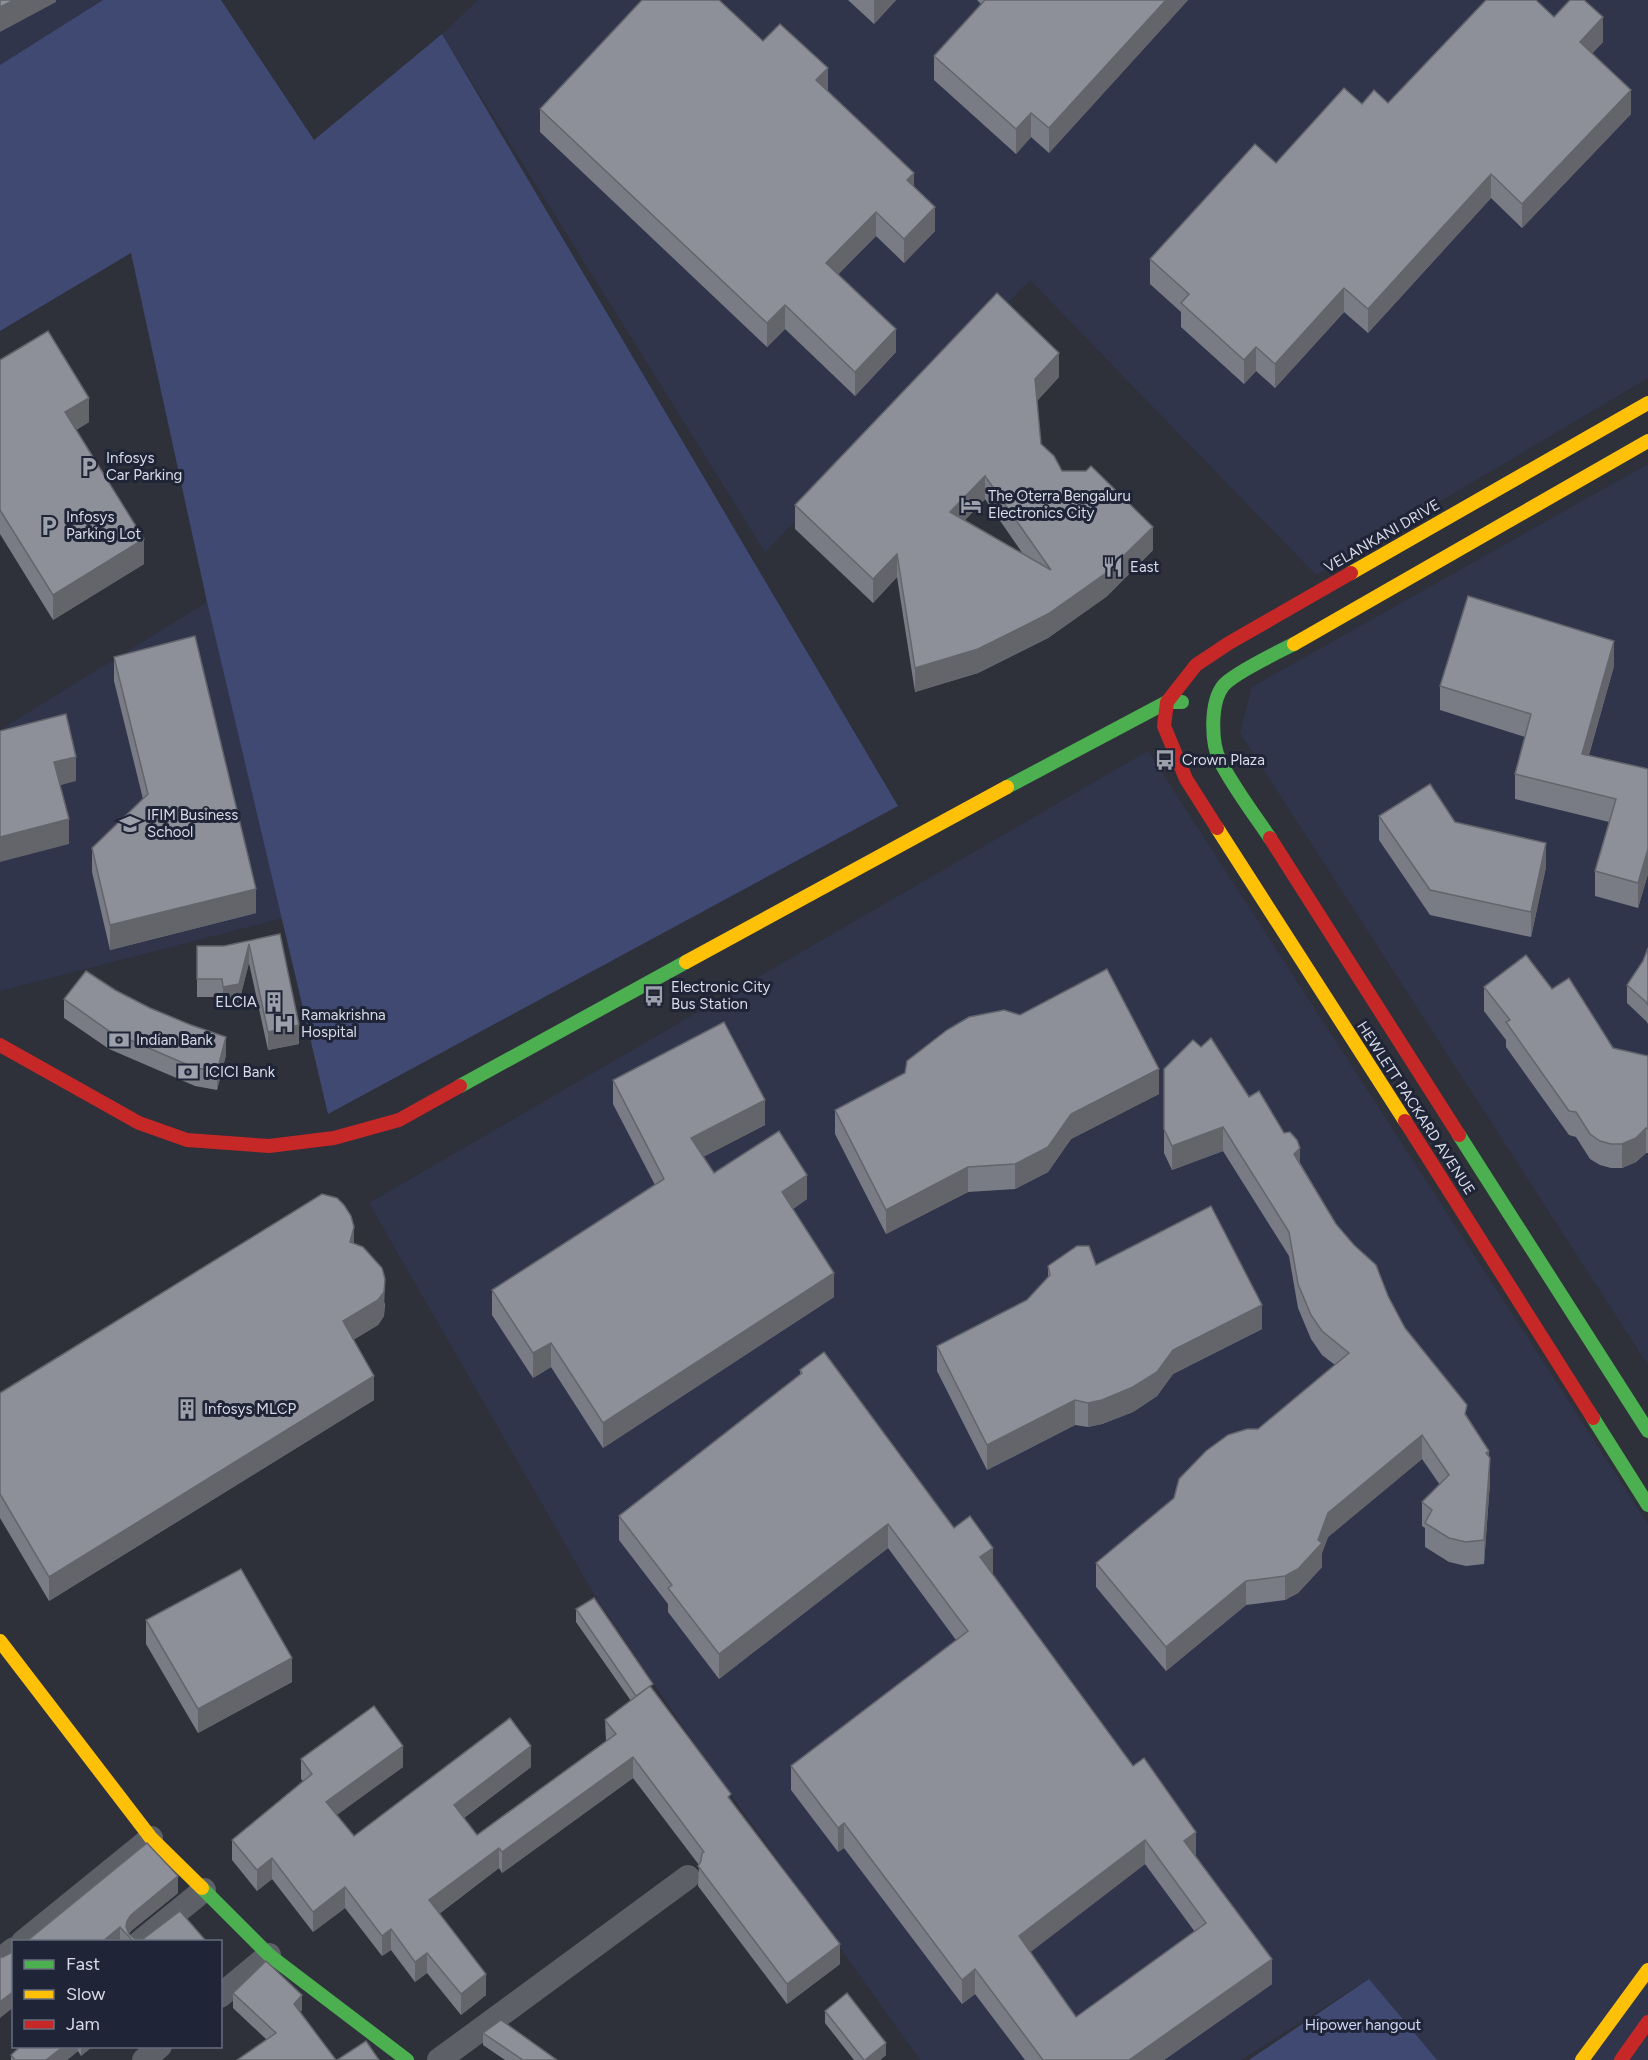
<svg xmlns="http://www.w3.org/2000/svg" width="1648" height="2060" viewBox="0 0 1648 2060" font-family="Figtree,sans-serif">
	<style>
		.built { fill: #30354c }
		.green { fill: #3f4972 }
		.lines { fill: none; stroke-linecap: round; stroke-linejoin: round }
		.street { stroke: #5e6068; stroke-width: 24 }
		.fast { stroke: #4caf50; stroke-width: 14 }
		.slow { stroke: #ffc107; stroke-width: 14 }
		.jam { stroke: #c62828; stroke-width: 14 }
		.wall { fill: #797c84; fill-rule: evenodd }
		.shaded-wall { fill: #63656b }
		.building { fill: #8d9099; stroke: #63656b; stroke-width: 1.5; fill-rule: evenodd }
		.labels { text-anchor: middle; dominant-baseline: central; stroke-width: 6; stroke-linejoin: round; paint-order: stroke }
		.poi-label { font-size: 15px; fill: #d8dce8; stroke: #1f2436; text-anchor: start }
		.street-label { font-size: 15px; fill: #d8dce8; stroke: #1f2436 }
		.park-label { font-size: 15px; fill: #cfd8f9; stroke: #1f2436 }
	</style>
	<rect width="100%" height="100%" fill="#2e303a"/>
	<g class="built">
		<polygon points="0,0 103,0 0,65"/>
		<polygon points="478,0 1648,0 1648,378 1316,575 1030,280 765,552 442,34"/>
		<polygon points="1648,464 1648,1365 1240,733 1252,687"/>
		<polygon points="207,602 283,918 0,991 0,730"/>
		<polygon points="1148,751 1648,1524 1648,2060 1435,2060 1369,1979 1241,2060 920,2060 687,1733 595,1596 369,1203"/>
	</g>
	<g class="green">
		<polygon points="103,0 221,0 314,140 442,34 898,806 328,1114 207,602 131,253 0,331 0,65"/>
		<polygon points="1369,1979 1437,2060 1249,2060"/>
	</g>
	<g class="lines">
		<g class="street">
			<polyline points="23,1942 151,1838"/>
			<polyline points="140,1942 204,1890"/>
			<polyline points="0,1960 14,1949"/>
			<polyline points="220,1996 269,1955"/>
			<polyline points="144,2060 160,2046"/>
			<polyline points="439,2060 688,1877"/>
		</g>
		<g class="fast">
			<polyline points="1007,787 1167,702 1182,702"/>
			<path d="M1270 838C1253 813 1234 788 1220 761 1211 743 1210 703 1223 686 1232 674 1278 652 1294 644"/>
			<polyline points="460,1086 686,962"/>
			<polyline points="1459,1135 1648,1431"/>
			<polyline points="1593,1418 1648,1505"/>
			<polyline points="202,1888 269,1955 407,2060"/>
		</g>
		<g class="slow">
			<polyline points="1351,573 1648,403"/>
			<polyline points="1294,644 1648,441"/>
			<polyline points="1217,828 1405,1121"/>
			<polyline points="686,962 1007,787"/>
			<polyline points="0,1641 151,1838 202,1888"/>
			<polyline points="1582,2060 1648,1970"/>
		</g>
		<g class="jam">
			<polyline points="1217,828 1186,779 1164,726 1167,702 1196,665 1229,643 1351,573"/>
			<polyline points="1270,838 1459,1135"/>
			<polyline points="0,1045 139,1123 187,1140 269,1146 334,1138 399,1120 460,1086"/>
			<polyline points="1405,1121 1593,1418"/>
			<polyline points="1621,2060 1648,2022"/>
		</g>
	</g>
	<g class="wall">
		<polygon points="848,0 896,0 874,24"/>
		<polygon points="977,0 1188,0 1049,153 1031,137 1016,154 934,80 934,56 981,4"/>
		<polygon points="1554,17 1603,42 1592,53 1631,114 1522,228 1491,198 1368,333 1344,312 1275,388 1256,371 1244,384 1181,327 1181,312 1150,284 1150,259 1276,163 1362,104 1388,103"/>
		<polygon points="763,41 828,91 914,187 935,231 904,263 876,236 838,274 896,352 855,396 785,329 767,347 540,132 540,109"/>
		<polygon points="0,360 89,422 76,430 144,564 53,620 0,534"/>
		<path d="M1059 377 1037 401 1041 444 1062 471 1153 550 1106 597 1048 638 978 673 915 692 897 577 873 603 795 529V505ZM985 499 1023 554 965 520Z"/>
		<polygon points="114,657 256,913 110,950 92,872 92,848 143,799 114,681"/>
		<polygon points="1614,666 1589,755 1648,769 1648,874 1638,908 1595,896 1595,871 1609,822 1515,799 1515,774 1525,737 1440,710 1440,686"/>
		<polygon points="1379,816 1455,822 1546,867 1531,937 1430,915 1379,840"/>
		<polygon points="280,934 299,1044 268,1050 249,963 239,1002 223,1005 222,997 197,997 197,946 224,946"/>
		<polygon points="1648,948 1648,1024 1646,1021 1627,1003 1627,985 1643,961"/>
		<polygon points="1484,987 1552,989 1613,1048 1648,1056 1648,1153 1646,1153 1636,1162 1622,1168 1611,1168 1600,1165 1590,1159 1576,1137 1569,1135 1506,1047 1506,1040 1484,1011"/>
		<polygon points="115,990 226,1055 217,1090 195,1086 109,1049 64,1018 64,999"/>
		<polygon points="1164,1069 1249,1097 1300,1163 1336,1224 1388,1296 1405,1328 1467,1416 1489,1457 1490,1482 1484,1564 1466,1566 1449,1562 1425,1547 1425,1528 1422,1526 1422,1502 1440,1485 1422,1459 1328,1537 1322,1553 1322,1567 1298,1593 1285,1600 1246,1605 1166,1671 1096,1587 1096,1563 1335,1365 1322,1355 1311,1339 1298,1308 1289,1256 1223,1151 1172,1170 1164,1153"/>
		<polygon points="613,1080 765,1125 703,1157 714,1173 807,1199 793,1209 834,1297 603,1448 551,1367 533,1378 492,1315 492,1290 655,1185 613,1104"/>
		<polygon points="1159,1094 1071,1139 1048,1172 1015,1189 968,1192 886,1234 835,1134 835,1110"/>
		<polygon points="354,1244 385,1304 384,1316 378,1325 353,1340 374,1400 49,1601 0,1518 0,1393"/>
		<polygon points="1096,1265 1262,1329 1173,1374 1157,1396 1133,1412 1102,1424 1088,1427 1075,1425 987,1470 937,1371 937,1346 1027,1300 1048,1277 1048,1266"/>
		<path d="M800 1370 954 1528 993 1572 992 1573 1196 1856 1272 1984 1164 2060H1025L975 1994 962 2004 844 1848 838 1852 791 1790V1766L956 1640 888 1548 719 1679 668 1612V1604L619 1540V1516L800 1375ZM1145 1864 1195 1932 1076 2017 1030 1952Z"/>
		<polygon points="576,1609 653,1690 731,1800 840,1964 787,2004 698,1886 699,1865 633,1778 502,1873 499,1868 439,1914 486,1995 461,2015 427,1973 415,1982 391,1950 382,1956 345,1908 313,1932 272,1879 257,1891 232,1860 232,1840 303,1781 301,1779 301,1759 403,1767 336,1815 354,1836 531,1767 464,1818 477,1835 606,1741 605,1720 631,1701 576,1622"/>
		<polygon points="146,1620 292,1682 198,1733 146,1644"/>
		<polygon points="178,1893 131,1931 129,1934 135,1939 206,1941 27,1941"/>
		<polygon points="233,1993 302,2010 300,2012 336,2060 267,2040 233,2008"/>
		<polygon points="825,2011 886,2055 880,2060 854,2060 825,2023"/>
		<polygon points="483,2033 557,2060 505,2060 483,2045"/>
		<polygon points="21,2046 93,2046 81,2056 78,2051 67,2060 11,2060 11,2055"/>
	</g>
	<g class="shaded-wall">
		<polygon points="14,0 56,0 56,2 0,32 0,7"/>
		<polygon points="874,0 896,0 874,24"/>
		<polygon points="1166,0 1188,0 1049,153 1049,128"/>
		<polygon points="1603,17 1603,42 1580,67 1580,42"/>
		<polygon points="828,68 828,92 816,80"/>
		<polygon points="1631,90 1631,114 1522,228 1522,204"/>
		<polygon points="1031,113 1031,137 1016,154 1016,129"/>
		<polygon points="914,173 914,197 907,180"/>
		<polygon points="1491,174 1491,198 1368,333 1368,309"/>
		<polygon points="935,207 935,231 904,263 904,239"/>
		<polygon points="876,212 876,236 826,287 826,263"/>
		<polygon points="1344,288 1344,312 1275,388 1275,364"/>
		<polygon points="785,305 785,329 767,347 767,323"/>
		<polygon points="896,329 896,352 855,396 855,372"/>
		<polygon points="1256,347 1256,371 1244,384 1244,360"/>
		<polygon points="1059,353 1059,377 1035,403 1035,379"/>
		<polygon points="89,398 89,422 65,437 65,412"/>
		<polygon points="985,476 985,499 950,536 950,512"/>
		<polygon points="1153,527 1153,550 1106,597 1048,638 978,673 915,692 915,668"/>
		<polygon points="144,539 144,564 53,620 53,595"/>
		<polygon points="897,554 897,577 873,603 873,579"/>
		<polygon points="1614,641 1614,666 1582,778 1582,754"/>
		<polygon points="76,757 76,781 54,787 54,762"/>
		<polygon points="69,819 69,844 0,862 0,837"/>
		<polygon points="1546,843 1546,867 1531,937 1531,912"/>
		<polygon points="1648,849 1648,874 1638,908 1638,883"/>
		<polygon points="256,889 256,913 110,950 110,925"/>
		<polygon points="249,944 249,963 239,1002 223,1005 223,987"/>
		<polygon points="299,1025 299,1044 268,1050 268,1032"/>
		<polygon points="226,1037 226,1055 217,1090 217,1071"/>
		<polygon points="1159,1069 1159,1094 1071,1139 1048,1172 1015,1189 1015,1164 1071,1114"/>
		<polygon points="765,1100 765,1125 691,1163 691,1138"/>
		<polygon points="1223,1127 1223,1151 1172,1170 1172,1146"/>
		<polygon points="1646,1128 1646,1153 1636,1162 1622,1168 1622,1144"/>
		<polygon points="1300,1148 1300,1172 1294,1154"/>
		<polygon points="968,1167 968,1192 886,1234 886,1210"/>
		<polygon points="807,1175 807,1199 782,1216 782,1192"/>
		<polygon points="354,1227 354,1252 350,1242"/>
		<polygon points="834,1273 834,1297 603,1448 603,1423"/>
		<polygon points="385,1279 384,1316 378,1325 343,1346 343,1321"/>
		<polygon points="1262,1305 1262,1329 1173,1374 1157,1396 1133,1412 1102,1424 1088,1427 1088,1403 1173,1350"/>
		<polygon points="551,1343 551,1367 533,1378 533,1353"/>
		<polygon points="374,1376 374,1400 49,1601 49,1577"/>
		<polygon points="1075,1400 1075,1425 987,1470 987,1445"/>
		<polygon points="1422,1435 1422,1459 1328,1537 1322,1553 1322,1567 1298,1593 1285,1600 1285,1576 1318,1540 1328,1513"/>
		<polygon points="1489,1451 1490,1482 1484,1564 1486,1453"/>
		<polygon points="888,1524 888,1548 719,1679 719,1654"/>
		<polygon points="993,1548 993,1572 980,1582 980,1557"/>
		<polygon points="1246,1581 1246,1605 1166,1671 1166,1647"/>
		<polygon points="292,1658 292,1682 198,1733 198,1709"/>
		<polygon points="403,1746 403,1767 326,1823 326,1802"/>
		<polygon points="531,1746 531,1767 454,1825 454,1805"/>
		<polygon points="633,1757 633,1778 502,1873 502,1852"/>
		<polygon points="844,1823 844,1848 838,1852 838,1828"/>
		<polygon points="1196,1832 1196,1856 1184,1841"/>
		<polygon points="1145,1840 1145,1864 1019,1961 1019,1936"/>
		<polygon points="499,1848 499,1868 429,1921 429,1900"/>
		<polygon points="272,1858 272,1879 257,1891 257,1870"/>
		<polygon points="178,1876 178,1893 131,1931 128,1936 126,1933 127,1921 131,1915"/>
		<polygon points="345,1887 345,1908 313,1932 313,1912"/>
		<polygon points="120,1927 120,1941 103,1941"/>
		<polygon points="391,1929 391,1950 382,1956 382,1936"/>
		<polygon points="840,1944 840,1964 787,2004 787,1984"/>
		<polygon points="427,1953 427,1973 415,1982 415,1962"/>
		<polygon points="1272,1959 1272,1984 1164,2060 1129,2060"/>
		<polygon points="975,1969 975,1994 962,2004 962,1980"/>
		<polygon points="486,1974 486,1995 461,2015 461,1994"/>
		<polygon points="14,1991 14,2007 0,2018 0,2002"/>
		<polygon points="302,1995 302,2010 294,2019 294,2004"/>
		<polygon points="886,2043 886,2055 880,2060 865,2060"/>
		<polygon points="64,2046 78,2046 78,2051 67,2060 46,2060"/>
		<polygon points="81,2046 93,2046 81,2056"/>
	</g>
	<g class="building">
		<polygon points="0,0 14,0 0,7"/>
		<polygon points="642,0 719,0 763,41 780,24 828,68 816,80 914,173 907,180 935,207 904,239 876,212 826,263 896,329 855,372 785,305 767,323 540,109"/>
		<polygon points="985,0 1166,0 1049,128 1031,113 1016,129 934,56"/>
		<polygon points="1486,0 1536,0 1554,17 1570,0 1584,0 1603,17 1580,42 1631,90 1522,204 1491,174 1368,309 1344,288 1275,364 1256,347 1244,360 1181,303 1189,294 1150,259 1255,144 1276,163 1344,88 1362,104 1374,90 1388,103"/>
		<path d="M997 293 1059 353 1035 379 1041 444 1054 456 1062 471H1086L1091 466 1153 527 1106 573 1048 614 978 649 915 668 897 554 873 579 795 505ZM985 476 1051 570 950 512Z"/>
		<polygon points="48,331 89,398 65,412 144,539 53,595 0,510 0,360"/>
		<polygon points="1468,596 1614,641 1582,754 1644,768 1648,769 1648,849 1638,883 1595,871 1616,799 1515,774 1531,714 1440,686"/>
		<polygon points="195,636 256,889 110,925 92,848 148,794 114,657"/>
		<polygon points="66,714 76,757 54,762 69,819 0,837 0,731"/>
		<polygon points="1430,784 1455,822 1546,843 1531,912 1430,890 1379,816"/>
		<polygon points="280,934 299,1025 268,1032 249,944 239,984 223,987 222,979 197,979 197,946 224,946"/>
		<polygon points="1648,948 1648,1005 1646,1002 1627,985 1643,961"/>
		<polygon points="1526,955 1552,989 1569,978 1613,1048 1648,1056 1648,1129 1646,1128 1636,1138 1622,1144 1611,1144 1600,1141 1590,1134 1576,1112 1569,1111 1506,1022 1510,1020 1484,987"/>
		<polygon points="1107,969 1159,1069 1071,1114 1048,1147 1015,1164 968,1167 886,1210 835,1110 905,1073 907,1061 947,1030 969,1017 1004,1010 1020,1015"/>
		<polygon points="86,971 115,990 150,1008 191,1025 226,1037 217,1071 195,1068 109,1031 64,999"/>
		<polygon points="724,1022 765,1100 691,1138 714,1173 779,1131 807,1175 782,1192 834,1273 603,1423 551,1343 533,1353 492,1290 664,1179 613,1080"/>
		<polygon points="1211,1038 1249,1097 1259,1091 1284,1133 1290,1132 1297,1140 1300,1148 1294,1154 1336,1224 1354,1245 1376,1265 1388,1296 1405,1328 1467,1405 1465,1414 1489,1451 1486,1453 1490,1458 1484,1540 1466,1542 1449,1538 1425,1523 1432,1510 1422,1502 1449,1475 1422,1435 1328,1513 1318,1540 1322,1543 1298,1569 1285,1576 1246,1581 1166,1647 1096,1563 1174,1498 1179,1479 1206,1451 1228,1435 1247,1429 1258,1429 1349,1353 1322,1331 1311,1315 1298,1284 1289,1232 1223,1127 1172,1146 1164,1129 1164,1069 1193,1040 1201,1047"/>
		<polygon points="322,1194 337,1198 344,1205 351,1216 354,1227 350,1242 363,1247 382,1268 385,1279 384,1292 378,1300 343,1321 374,1376 49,1577 0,1494 0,1393"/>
		<polygon points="1211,1206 1262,1305 1173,1350 1157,1372 1133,1387 1102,1400 1088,1403 1075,1400 987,1445 937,1346 1027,1300 1050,1275 1048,1266 1077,1246 1089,1246 1096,1265"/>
		<path d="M824 1352 954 1528 970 1516 993 1548 980 1557 1133 1766 1144 1758 1196 1832 1184 1841 1272 1959 1129 2060H1043L975 1969 962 1980 844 1823 838 1828 791 1766 968 1631 888 1524 719 1654 668 1588 672 1585 619 1516 802 1373 800 1370ZM1145 1840 1206 1923 1076 2017 1019 1936Z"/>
		<polygon points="241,1569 292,1658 198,1709 146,1620"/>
		<polygon points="594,1598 653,1684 636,1696 576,1609"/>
		<polygon points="650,1686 731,1794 728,1797 840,1944 787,1984 698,1866 701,1861 702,1853 704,1852 633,1757 502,1852 499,1848 429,1900 486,1974 461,1994 427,1953 415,1962 391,1929 382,1936 345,1887 313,1912 272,1858 257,1870 232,1840 312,1774 301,1759 374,1706 403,1746 326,1802 354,1836 510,1718 531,1746 454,1805 477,1835 616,1734 605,1720"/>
		<polygon points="147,1843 178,1876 131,1915 127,1921 126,1927 129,1934 135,1939 143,1939 180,1911 206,1941 133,1941 120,1927 103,1941 27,1941"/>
		<polygon points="14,1951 14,1991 0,2002 0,1957 3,1957"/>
		<polygon points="266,1961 302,1995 294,2004 336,2060 237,2060 276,2033 233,1993"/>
		<polygon points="847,1993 886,2043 865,2060 864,2060 825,2011"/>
		<polygon points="501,2020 557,2060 523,2060 483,2033"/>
		<polygon points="366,2041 379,2060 337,2060"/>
		<polygon points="21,2046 64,2046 46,2060 15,2060 11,2055"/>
	</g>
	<defs>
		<g id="parking-bare" transform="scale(1.62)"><path d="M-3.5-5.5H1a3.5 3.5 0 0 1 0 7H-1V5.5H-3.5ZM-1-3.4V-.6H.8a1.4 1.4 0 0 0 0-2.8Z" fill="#9ca0ab" stroke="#1f2436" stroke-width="2.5" paint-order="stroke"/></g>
		<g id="hotel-bare" transform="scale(1.62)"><path d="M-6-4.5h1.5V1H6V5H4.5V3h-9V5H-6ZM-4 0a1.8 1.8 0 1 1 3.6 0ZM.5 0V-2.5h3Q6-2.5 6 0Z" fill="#9ca0ab" stroke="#1f2436" stroke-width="2.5" paint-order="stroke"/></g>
		<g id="restaurant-bare" transform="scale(1.62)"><path d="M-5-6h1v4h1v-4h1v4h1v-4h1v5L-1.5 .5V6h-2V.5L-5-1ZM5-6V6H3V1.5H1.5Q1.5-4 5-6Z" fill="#9ca0ab" stroke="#1f2436" stroke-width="2.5" paint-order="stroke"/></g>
		<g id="bus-bare" transform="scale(1.62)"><path d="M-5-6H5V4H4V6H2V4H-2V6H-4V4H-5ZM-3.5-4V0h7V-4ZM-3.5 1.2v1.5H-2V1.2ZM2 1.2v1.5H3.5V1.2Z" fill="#9ca0ab" stroke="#1f2436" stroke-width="2.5" paint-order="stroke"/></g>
		<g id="university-bare" transform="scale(1.62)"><path d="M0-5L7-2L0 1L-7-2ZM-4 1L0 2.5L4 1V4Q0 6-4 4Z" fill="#9ca0ab" stroke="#1f2436" stroke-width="2.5" paint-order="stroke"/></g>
		<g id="building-bare" transform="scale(1.62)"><path d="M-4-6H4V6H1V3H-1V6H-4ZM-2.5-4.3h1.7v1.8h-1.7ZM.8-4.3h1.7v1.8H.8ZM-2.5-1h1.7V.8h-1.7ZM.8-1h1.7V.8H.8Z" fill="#9ca0ab" stroke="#1f2436" stroke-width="2.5" paint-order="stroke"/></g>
		<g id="hospital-bare" transform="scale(1.62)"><path d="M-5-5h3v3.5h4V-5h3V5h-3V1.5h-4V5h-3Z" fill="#9ca0ab" stroke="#1f2436" stroke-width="2.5" paint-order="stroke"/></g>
		<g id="bank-bare" transform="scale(1.62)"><path d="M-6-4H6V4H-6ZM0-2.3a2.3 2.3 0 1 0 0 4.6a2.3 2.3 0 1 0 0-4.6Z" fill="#9ca0ab" stroke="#1f2436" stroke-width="2.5" paint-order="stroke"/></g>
	</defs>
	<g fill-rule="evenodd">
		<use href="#parking-bare" x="89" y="467"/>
		<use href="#hotel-bare" x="971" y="505"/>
		<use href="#parking-bare" x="49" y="526"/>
		<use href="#restaurant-bare" x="1113" y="567"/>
		<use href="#bus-bare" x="1165" y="760"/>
		<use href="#university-bare" x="130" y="824"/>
		<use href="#bus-bare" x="654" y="996"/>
		<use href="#building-bare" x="274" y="1002"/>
		<use href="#hospital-bare" x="284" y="1024"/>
		<use href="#bank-bare" x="119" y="1040"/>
		<use href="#bank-bare" x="188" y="1072"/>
		<use href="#building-bare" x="187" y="1409"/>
	</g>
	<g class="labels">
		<g class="poi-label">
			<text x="106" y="458">Infosys<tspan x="106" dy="17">Car Parking</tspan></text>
			<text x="988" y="496">The Oterra Bengaluru<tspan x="988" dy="17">Electronics City</tspan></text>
			<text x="66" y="517">Infosys<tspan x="66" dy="17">Parking Lot</tspan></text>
			<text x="1130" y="567">East</text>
			<text x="1182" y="760">Crown Plaza</text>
			<text x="147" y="815">IFIM Business<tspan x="147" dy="17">School</tspan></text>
			<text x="671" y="987">Electronic City<tspan x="671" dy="17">Bus Station</tspan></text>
			<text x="257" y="1002" text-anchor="end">ELCIA</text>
			<text x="301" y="1015">Ramakrishna<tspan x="301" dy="17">Hospital</tspan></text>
			<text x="136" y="1040">Indian Bank</text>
			<text x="205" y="1072">ICICI Bank</text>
			<text x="204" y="1409">Infosys MLCP</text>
		</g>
		<g class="street-label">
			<text transform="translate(1382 536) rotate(-30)">VELANKANI DRIVE</text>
			<text transform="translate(1416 1108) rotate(57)">HEWLETT PACKARD AVENUE</text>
		</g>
		<g class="park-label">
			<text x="1363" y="2025">Hipower hangout</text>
		</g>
	</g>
	<rect x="12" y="1940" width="210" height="108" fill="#1f2436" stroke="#696e7d" stroke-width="1.5"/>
	<rect x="24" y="1960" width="30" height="9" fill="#4caf50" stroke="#696e7d" stroke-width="1.5"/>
	<text x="66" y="1970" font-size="18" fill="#d8dce8">Fast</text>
	<rect x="24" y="1990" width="30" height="9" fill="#ffc107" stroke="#696e7d" stroke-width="1.5"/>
	<text x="66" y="2000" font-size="18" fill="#d8dce8">Slow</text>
	<rect x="24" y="2020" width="30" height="9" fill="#c62828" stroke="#696e7d" stroke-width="1.5"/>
	<text x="66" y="2030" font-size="18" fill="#d8dce8">Jam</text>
</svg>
